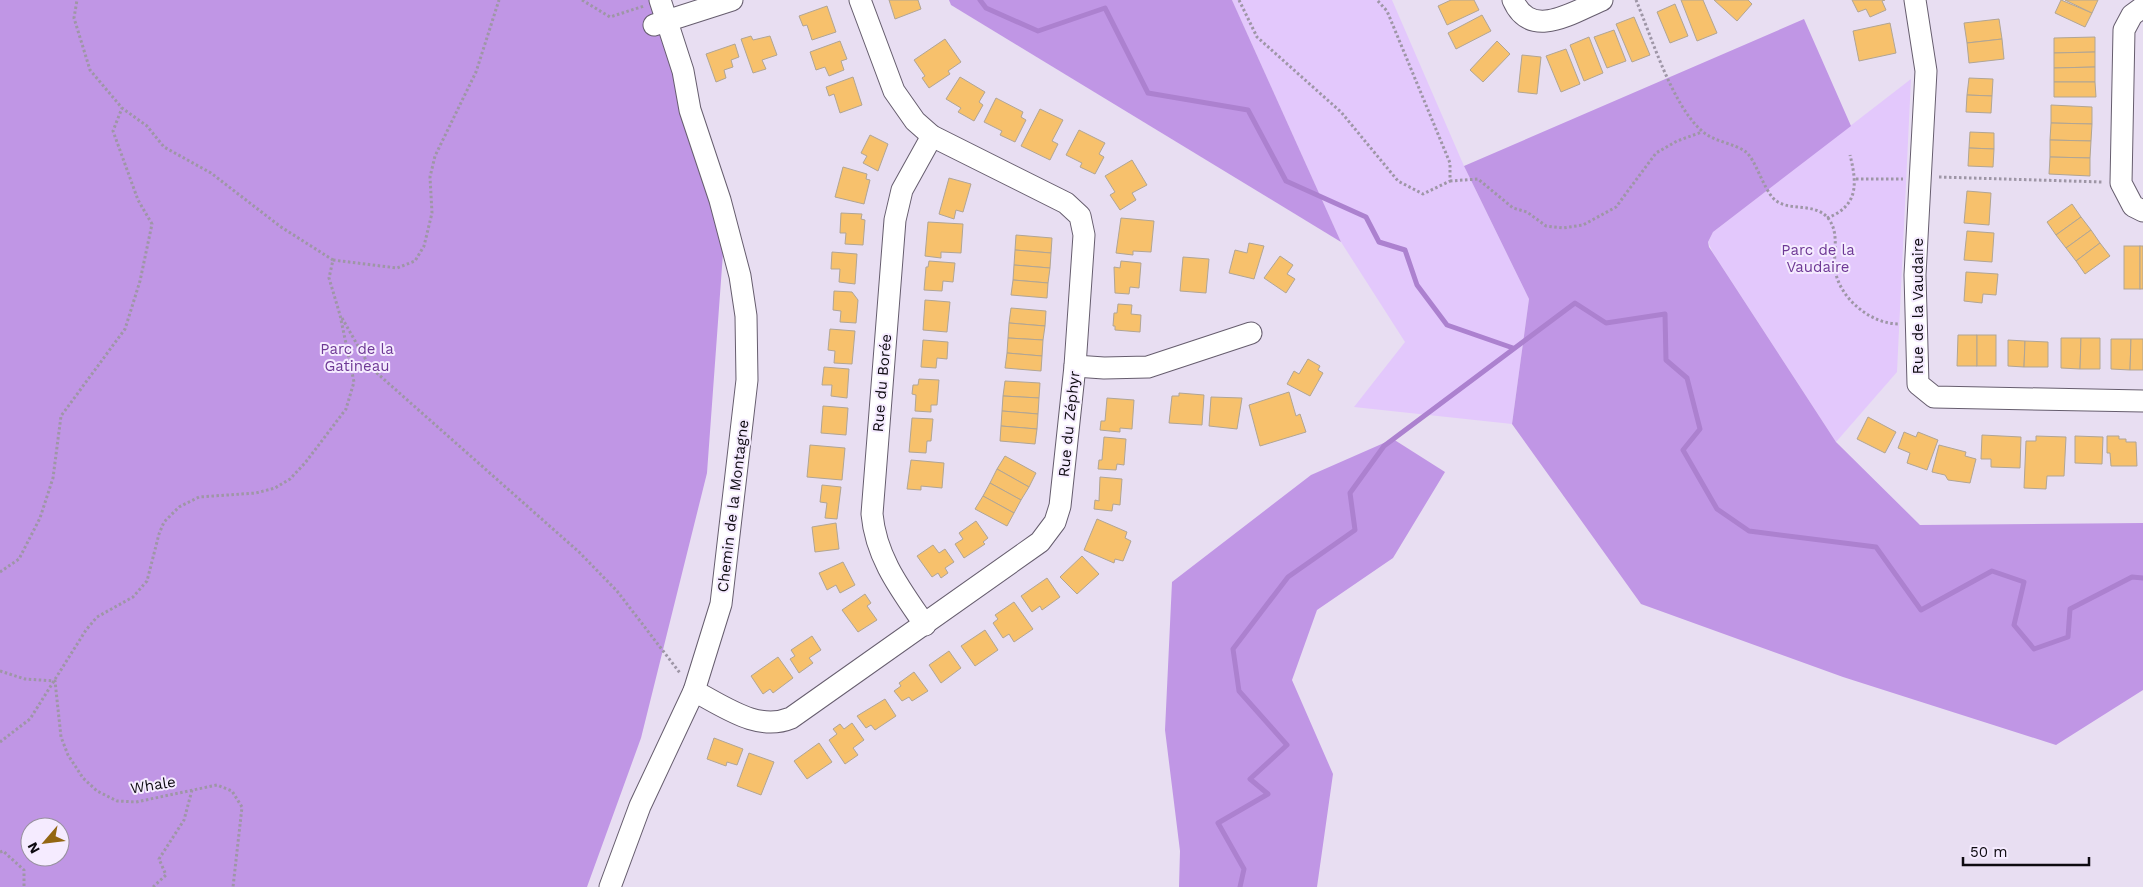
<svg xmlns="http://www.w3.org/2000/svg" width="2143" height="887" viewBox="0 0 2143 887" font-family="'Work Sans',sans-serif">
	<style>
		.green { fill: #e3c8fc }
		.forest { fill: #c096e5; fill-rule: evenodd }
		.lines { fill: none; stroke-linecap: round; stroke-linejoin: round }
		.stream { stroke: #ac81cf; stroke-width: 5 }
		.building { fill: #f7c16c; stroke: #b1a594 }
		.minor-casing { stroke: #665d6e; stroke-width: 23 }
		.path { stroke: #9e96a6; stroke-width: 3; stroke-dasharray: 2.5 2.5; stroke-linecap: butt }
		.minor { stroke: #fff; stroke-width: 21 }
		.labels { text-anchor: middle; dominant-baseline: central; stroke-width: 4; stroke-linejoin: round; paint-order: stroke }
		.park-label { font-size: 15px; fill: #6e3895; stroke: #f5ebff }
		.street-label { font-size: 15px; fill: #0d0a10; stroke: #f5ebff }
	</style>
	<rect width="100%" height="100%" fill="#e8def2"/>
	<g class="green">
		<polygon points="1232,0 1392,0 1464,166 1529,299 1512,424 1354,407 1405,342 1341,242"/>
		<polygon points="1911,79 1897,372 1836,442 1713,253 1708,242 1713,232"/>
	</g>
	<g class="forest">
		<path d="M0 0H662L727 198 707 473 641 738 587 887H0ZM30 827H60V857H30Z"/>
		<polygon points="949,0 1232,0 1341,242 951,5"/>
		<polygon points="1804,19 1851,126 1713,232 1708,242 1709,247 1836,442 1920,525 2143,523 2143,690 2056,745 1843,677 1641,604 1512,424 1529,299 1464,166"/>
		<polygon points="1393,439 1445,472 1393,558 1317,610 1292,680 1333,774 1317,887 1179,887 1180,851 1165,730 1172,582 1311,475"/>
	</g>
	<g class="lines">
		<g class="stream">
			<polyline points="980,0 986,8 1038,31 1105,8 1148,93 1248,110 1286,181 1366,217 1379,242 1405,250 1417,285 1447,325 1513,348"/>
			<polyline points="1240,887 1244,869 1218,823 1268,794 1250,779 1287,745 1239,691 1233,649 1288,577 1355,530 1350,493 1384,446 1575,303 1606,323 1665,314 1666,360 1687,378 1700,429 1683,450 1717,509 1749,531 1876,547 1921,610 1992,571 2024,582 2014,625 2034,649 2068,637 2070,609 2132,577 2143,578"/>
		</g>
	</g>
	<g class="building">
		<polygon points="889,0 918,0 921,9 895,19"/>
		<polygon points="1451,0 1474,0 1479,10 1447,25 1438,6"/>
		<polygon points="1681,0 1703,0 1717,33 1697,41"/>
		<polygon points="1714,0 1748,0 1752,4 1737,21"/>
		<polygon points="1852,0 1885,0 1882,1 1886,10 1870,17 1866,9 1858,12"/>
		<polygon points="2061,0 2092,13 2085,27 2055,13"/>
		<polygon points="2065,0 2098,0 2092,13"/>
		<polygon points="1675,4 1688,36 1670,43 1657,12"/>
		<polygon points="827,6 836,32 812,40 807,25 803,26 799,16"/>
		<polygon points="1482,15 1491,31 1456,49 1448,33"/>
		<polygon points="1634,17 1650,55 1632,62 1616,24"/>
		<polygon points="1999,19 2002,39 1967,43 1964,23"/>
		<polygon points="1890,23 1896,53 1859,61 1853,31"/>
		<polygon points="1614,30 1626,61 1607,68 1594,37"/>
		<polygon points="751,36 753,40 770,36 777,55 762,60 766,69 753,73 741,39"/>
		<polygon points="1589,37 1603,73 1584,81 1570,45"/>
		<polygon points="2095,37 2095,52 2054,53 2054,38"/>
		<polygon points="945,39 961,62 948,71 950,74 929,88 922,78 925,76 914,60"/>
		<polygon points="2002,39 2004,59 1969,63 1967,43"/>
		<polygon points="840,41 847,59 841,61 844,70 829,76 825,67 816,70 810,52"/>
		<polygon points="1497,41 1510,54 1483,82 1470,70"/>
		<polygon points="735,44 739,57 731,60 733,67 724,70 726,78 716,82 706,54"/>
		<polygon points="1566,49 1580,84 1561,92 1546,56"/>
		<polygon points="2095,52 2095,67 2054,68 2054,53"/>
		<polygon points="1522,55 1541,57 1537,94 1518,92"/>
		<polygon points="2095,67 2095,82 2054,82 2054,68"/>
		<polygon points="853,77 862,105 840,113 834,94 829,96 826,87"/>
		<polygon points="960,77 985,92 979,102 983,105 974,121 958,112 961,108 946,99"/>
		<polygon points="1969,78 1993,79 1992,96 1967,95"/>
		<polygon points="2054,82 2095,82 2096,97 2054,97"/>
		<polygon points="1967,95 1992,96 1991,113 1966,112"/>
		<polygon points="996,98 1023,112 1021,117 1026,120 1015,142 1000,135 1002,131 984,122"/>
		<polygon points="2051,105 2092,107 2092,124 2051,123"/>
		<polygon points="1040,109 1063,120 1052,141 1058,144 1050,160 1021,146"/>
		<polygon points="2051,123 2092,124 2091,141 2050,140"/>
		<polygon points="1079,130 1105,143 1099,154 1104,157 1095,174 1080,167 1082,163 1066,155"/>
		<polygon points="1970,132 1994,133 1994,149 1969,148"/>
		<polygon points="870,135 888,144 878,171 863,163 867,156 861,153"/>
		<polygon points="2050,140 2091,141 2090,158 2050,157"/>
		<polygon points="1969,148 1994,149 1993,167 1968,166"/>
		<polygon points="2050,157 2090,158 2090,176 2049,174"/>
		<polygon points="1132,160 1147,185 1132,193 1136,200 1120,210 1110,195 1115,192 1105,176"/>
		<polygon points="843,167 867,174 866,179 870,180 864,204 835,197"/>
		<polygon points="949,178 971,184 963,212 956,210 954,219 939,214"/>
		<polygon points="1967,191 1991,193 1989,225 1964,223"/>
		<polygon points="2072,204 2081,217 2056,235 2047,222"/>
		<polygon points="841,213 862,214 861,219 865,220 863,245 845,244 846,233 840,233"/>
		<polygon points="2081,217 2091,230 2066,248 2056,235"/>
		<polygon points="1121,218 1154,221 1151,252 1133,251 1133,255 1116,253"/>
		<polygon points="928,222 963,224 961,253 941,252 941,258 925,256"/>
		<polygon points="2091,230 2100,243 2076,261 2066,248"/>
		<polygon points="1967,231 1994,233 1992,262 1964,260"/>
		<polygon points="1016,235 1052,238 1051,253 1015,250"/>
		<polygon points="1249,243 1264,246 1254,279 1229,273 1235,250 1247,253"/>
		<polygon points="2100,243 2110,256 2085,274 2076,261"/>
		<rect x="2124" y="246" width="16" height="43"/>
		<rect x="2140" y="246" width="3" height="43"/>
		<polygon points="1015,250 1051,253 1050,268 1014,265"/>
		<polygon points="832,252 857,254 855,284 839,282 840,269 831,269"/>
		<polygon points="1280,256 1293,265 1287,274 1295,279 1286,293 1264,278"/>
		<polygon points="1183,257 1209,259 1206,293 1180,291"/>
		<polygon points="929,261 955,263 953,282 943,281 942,291 924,290 926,267 928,267"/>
		<polygon points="1121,261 1141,263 1139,288 1130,287 1129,294 1115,293 1114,267 1120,268"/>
		<polygon points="1014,265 1050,268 1048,283 1013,280"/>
		<polygon points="1966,272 1998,274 1996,295 1983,294 1982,303 1964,301"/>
		<polygon points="1013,280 1048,283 1047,298 1011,295"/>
		<polygon points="834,291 852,292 858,300 856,323 840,322 841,311 833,310"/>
		<polygon points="925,300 950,302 947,332 923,330"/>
		<polygon points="1118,304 1132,305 1131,314 1141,315 1140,332 1115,330 1115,326 1113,326 1114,313 1117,313"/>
		<polygon points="1011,308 1046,311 1045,326 1009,323"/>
		<polygon points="1009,323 1045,326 1043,340 1008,338"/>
		<polygon points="830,329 855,331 852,364 834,363 835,351 828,350"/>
		<polygon points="1958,335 1977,335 1977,366 1957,366"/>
		<rect x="1977" y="335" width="19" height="31"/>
		<polygon points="1008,338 1043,340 1042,356 1007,353"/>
		<polygon points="2061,338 2081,338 2080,369 2061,368"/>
		<polygon points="2081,338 2100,338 2100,369 2080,369"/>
		<polygon points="2111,339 2131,339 2130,370 2111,369"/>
		<polygon points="2131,339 2143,339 2143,370 2130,370"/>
		<polygon points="923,340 948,342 947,359 937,358 936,368 921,367"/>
		<polygon points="2008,340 2025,341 2024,367 2008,366"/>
		<polygon points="2025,341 2048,342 2048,367 2024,367"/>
		<polygon points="1007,353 1042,356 1041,371 1005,368"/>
		<polygon points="1308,359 1320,366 1318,370 1323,373 1310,396 1287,384 1294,371 1299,374"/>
		<polygon points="824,367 849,369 847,398 831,396 832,385 822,385"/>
		<polygon points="919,379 939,380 937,405 931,405 931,412 915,411 916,395 912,394 913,385 918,385"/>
		<polygon points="1005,381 1040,383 1039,398 1003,396"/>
		<polygon points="1289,392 1296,416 1300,414 1306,432 1260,446 1249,405"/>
		<polygon points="1179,393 1204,395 1202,425 1169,423 1172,396 1179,396"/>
		<polygon points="1003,396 1039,398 1038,414 1002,411"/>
		<polygon points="1211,397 1242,398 1237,429 1209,426"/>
		<polygon points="1107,398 1134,400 1132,429 1120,428 1120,432 1100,430 1101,421 1105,421"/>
		<polygon points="823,406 848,408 846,435 821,433"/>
		<polygon points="1002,411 1038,414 1037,429 1001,426"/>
		<polygon points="1868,417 1896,432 1885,453 1857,439"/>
		<polygon points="912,418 933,419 931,441 927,441 926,453 909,452"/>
		<polygon points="1001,426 1037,429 1035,444 1000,441"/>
		<polygon points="1904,432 1916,437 1918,432 1938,440 1927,470 1907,463 1910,453 1898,448"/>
		<polygon points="1982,435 2021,437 2020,468 1991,467 1991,459 1981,459"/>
		<polygon points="2036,436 2066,437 2064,476 2047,476 2046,489 2024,488 2026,441 2036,441"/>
		<polygon points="2075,436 2103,437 2102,464 2075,463"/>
		<polygon points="2107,436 2119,436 2119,439 2126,439 2126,442 2136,442 2137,466 2111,466 2110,453 2107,453"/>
		<polygon points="1104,437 1126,439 1124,465 1117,464 1116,470 1098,469 1099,460 1102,460"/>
		<polygon points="810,445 845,448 842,480 807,477"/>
		<polygon points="1939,445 1966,452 1965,456 1976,459 1970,483 1948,480 1945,475 1932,472"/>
		<polygon points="1005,456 1036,473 1029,487 997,469"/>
		<polygon points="911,460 944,463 942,488 921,486 921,490 907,489"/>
		<polygon points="997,469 1029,487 1021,500 990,483"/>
		<polygon points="1100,477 1122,479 1120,505 1113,504 1112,511 1094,509 1095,500 1099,501"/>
		<polygon points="990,483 1021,500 1014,513 983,496"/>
		<polygon points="822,485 841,487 837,519 825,518 827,503 820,502"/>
		<polygon points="983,496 1014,513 1007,526 975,509"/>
		<polygon points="1097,519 1127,532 1125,538 1131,541 1123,561 1115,559 1114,563 1084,550"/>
		<polygon points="976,521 988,538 983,542 985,544 964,558 955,544 963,539 959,533"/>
		<polygon points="836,523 839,549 815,552 812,527"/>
		<polygon points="933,545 939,553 945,549 954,562 945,568 948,573 941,578 938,573 932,577 917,556"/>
		<polygon points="1082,556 1099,574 1077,594 1060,577"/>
		<polygon points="843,562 855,585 840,593 836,585 827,590 819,573"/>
		<polygon points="1047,578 1060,597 1042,610 1040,606 1032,612 1021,596"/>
		<polygon points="865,594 871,603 867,606 877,620 858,632 842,610"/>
		<polygon points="1014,602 1033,629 1014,642 1009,634 1003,638 993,623 998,619 995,615"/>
		<polygon points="985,630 998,650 975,666 961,646"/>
		<polygon points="812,636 821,650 809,658 813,663 799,673 790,659 795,656 791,650"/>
		<polygon points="949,651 961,668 941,683 929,665"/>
		<polygon points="778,657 793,678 773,693 770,689 763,694 751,676"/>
		<polygon points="914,672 928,691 912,701 909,697 902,701 894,691 901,686 899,683"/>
		<polygon points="885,699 896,716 875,730 871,725 866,728 857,716"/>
		<polygon points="852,723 864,740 853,748 858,755 845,764 829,740 837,734 833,729 840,724 844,729"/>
		<polygon points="714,738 743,749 737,765 727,762 726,766 707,759"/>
		<polygon points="819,743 832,762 807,779 794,761"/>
		<polygon points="749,753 774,762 761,795 737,786"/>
	</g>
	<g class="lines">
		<g class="minor-casing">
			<g id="minor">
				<path d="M1513 0C1531 41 1573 12 1602 0"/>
				<polyline points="1915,0 1926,71 1915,275 1918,384 1934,397 2143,401"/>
				<polyline points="2143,7 2132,15 2124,30 2121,183 2133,206 2143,211"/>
				<polyline points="654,25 732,0"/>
				<polyline points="1075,366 1104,368 1148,367 1251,333"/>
				<path d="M925 625C901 590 876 558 872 514L895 220 902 190 932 136"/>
				<path d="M694 691C724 706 757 732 791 718L1040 542 1055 522 1060 506 1075 366 1084 235 1080 216 1066 203 932 136 915 121 894 91 860 0"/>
				<polyline points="610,887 640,806 694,691 721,604 747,380 746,316 740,276 720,200 690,110 683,71 660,0"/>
			</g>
		</g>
		<g class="path">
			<polyline points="582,0 610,17 644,6"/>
			<polyline points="1239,0 1257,37 1341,112 1398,181 1423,194 1450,181 1450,163 1387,11 1377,0"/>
			<path d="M1636 0C1652 38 1672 105 1702 131 1714 142 1734 143 1746 152 1755 159 1763 187 1773 198 1787 213 1813 201 1828 218 1840 233 1833 253 1835 270 1840 299 1871 324 1899 324"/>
			<polyline points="1939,177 2102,182"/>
			<polyline points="1856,179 1903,179"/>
			<polyline points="1450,181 1478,179 1513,208 1527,212 1546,226 1563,228 1583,225 1616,207 1656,153 1677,141 1702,132"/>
			<path d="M1827 218C1859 206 1857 183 1850 155"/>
			<polyline points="333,260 397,268 415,261 424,246 432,213 430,177 435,156 476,72 499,0"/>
			<polyline points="342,318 370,367 579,552 617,591 680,673"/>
			<polyline points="0,572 19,559 40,518 53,478 61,416 125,329 140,281 152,224 138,200 113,131 122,108"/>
			<polyline points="0,671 25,679 55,681 61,737 68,755 83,778 97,791 117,801 136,802 217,785 232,791 242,807 233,887"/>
			<polyline points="0,742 30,719 86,630 97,617 133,597 147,581 159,534 164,522 179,507 199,497 256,493 275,488 290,479 305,463 346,409 354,382 340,315 329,278 333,260 281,227 211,173 164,147 147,126 122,108 90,70 74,18 77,0"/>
			<polyline points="0,852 3,851 24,870 24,887"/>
			<polyline points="153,887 166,875 159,859 184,820 192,790"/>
		</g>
		<use href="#minor" class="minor"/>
	</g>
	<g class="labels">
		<g class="park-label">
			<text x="1818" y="250">Parc de la<tspan x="1818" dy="17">Vaudaire</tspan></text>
			<text x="357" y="349">Parc de la<tspan x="357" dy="17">Gatineau</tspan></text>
		</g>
		<g class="street-label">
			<text transform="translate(1918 306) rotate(-90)">Rue de la Vaudaire</text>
			<text transform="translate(882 383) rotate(-85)">Rue du Borée</text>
			<text transform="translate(1069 424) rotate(-84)">Rue du Zéphyr</text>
			<text transform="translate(733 506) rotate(-83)">Chemin de la Montagne</text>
			<text transform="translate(153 785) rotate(-9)">Whale</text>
		</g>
	</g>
	<g transform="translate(45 842) rotate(242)"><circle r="24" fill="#f5ebff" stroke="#98919f"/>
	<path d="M0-4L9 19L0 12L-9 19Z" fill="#936612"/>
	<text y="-8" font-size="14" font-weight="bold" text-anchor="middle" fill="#0d0a10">N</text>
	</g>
	<path d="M1963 857v8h126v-8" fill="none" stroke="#0d0a10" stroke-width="2.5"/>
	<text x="1970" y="857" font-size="15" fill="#0d0a10" stroke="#f5ebff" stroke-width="4" paint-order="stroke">50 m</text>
</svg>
